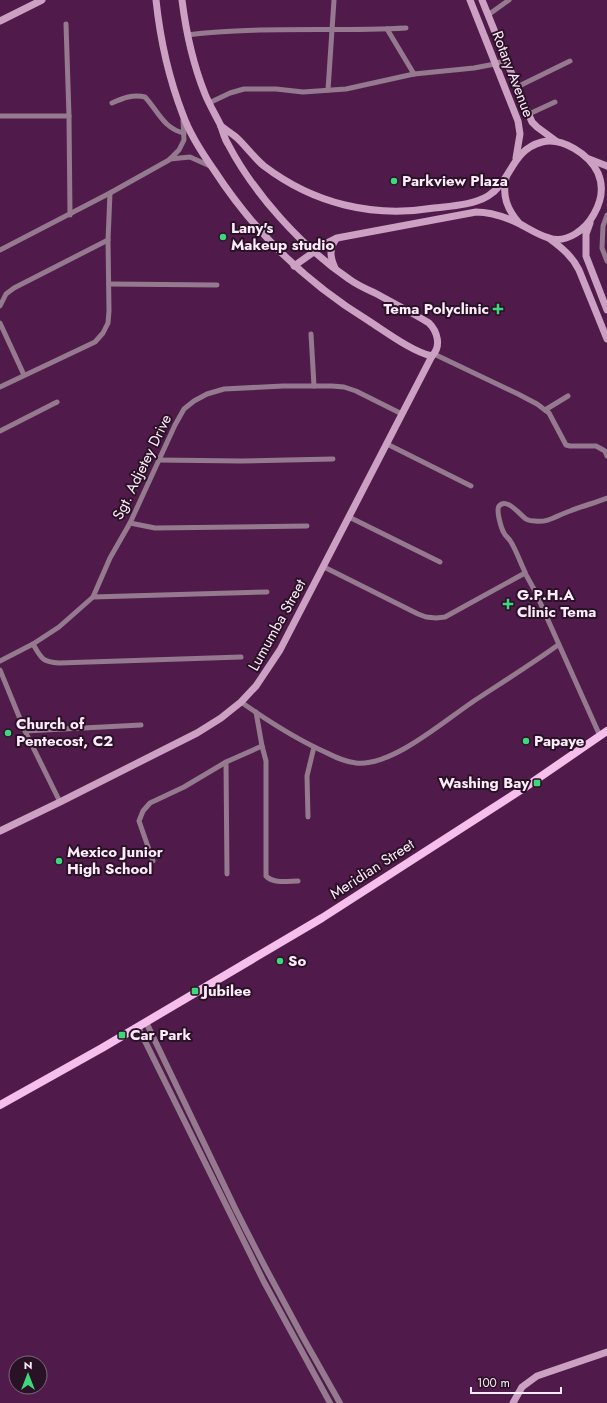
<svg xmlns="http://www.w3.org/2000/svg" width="607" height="1403" viewBox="0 0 607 1403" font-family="Jost,sans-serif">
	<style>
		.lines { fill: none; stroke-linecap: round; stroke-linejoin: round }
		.minor { stroke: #94798f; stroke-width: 5 }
		.tertiary { stroke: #94798f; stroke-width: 6 }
		.secondary { stroke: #cba0c3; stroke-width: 7 }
		.primary { stroke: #f5beeb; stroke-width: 8 }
		.poi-dot { fill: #40d77c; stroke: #291226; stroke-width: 1.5 }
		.labels { text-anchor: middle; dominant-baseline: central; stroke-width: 4; stroke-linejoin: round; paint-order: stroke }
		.street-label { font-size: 15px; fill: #feeafa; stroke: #291226 }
		.poi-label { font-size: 15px; font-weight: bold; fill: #feeafa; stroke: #291226; text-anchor: start }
	</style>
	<rect width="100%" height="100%" fill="#501b4a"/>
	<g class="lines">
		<g class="minor">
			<polyline points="488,15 509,0"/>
			<polyline points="66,24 69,116 70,215"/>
			<polyline points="387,29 414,74"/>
			<path d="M187 35C260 26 334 32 406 28"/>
			<polyline points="517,87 570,61"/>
			<polyline points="328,90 334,0"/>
			<path d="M112 103C123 98 133 94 145 97 158 111 164 129 184 133"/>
			<polyline points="209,103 230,93 244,89 276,89 303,92 346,89 414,74 474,68 495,64 507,59"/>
			<polyline points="529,114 555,102"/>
			<polyline points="0,116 69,116"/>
			<polyline points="170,159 190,157 210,166"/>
			<polyline points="607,215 603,226 602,248 607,261"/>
			<polyline points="0,250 110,193 169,160 179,150 184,140 183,120"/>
			<polyline points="109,284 217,285"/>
			<polyline points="0,306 6,294 14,288 108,240"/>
			<polyline points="0,323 24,375"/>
			<polyline points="311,334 314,386"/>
			<polyline points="434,354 518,394 537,404 549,413 566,445 570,446 596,446 605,451 607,456"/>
			<polyline points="0,387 95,342 103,333 108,323 109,311 108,240 110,193"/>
			<polyline points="545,410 568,396"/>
			<polyline points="0,431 57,402"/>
			<polyline points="387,444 471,486"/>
			<polyline points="158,460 241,461 333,459"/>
			<polyline points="349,517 440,562"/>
			<polyline points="130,523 155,528 307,526"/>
			<polyline points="324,567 418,614 426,617 436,618 445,617 525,573 535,591 600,736"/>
			<path d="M525 572C520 562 517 552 511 542 509 538 505 536 504 533 501 528 496 510 499 506 507 497 520 515 526 519 529 521 532 521 535 521 548 523 558 515 570 511 582 506 595 503 607 498"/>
			<polyline points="93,597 267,592"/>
			<path d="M33 644C41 658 42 662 59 663L241 657"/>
			<polyline points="0,661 33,644 59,627 93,597 110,558 130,523 175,425 184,409 194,401 207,394 224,389 283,386 332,386 344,387 356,391 402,414"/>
			<polyline points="0,670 25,731 60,802"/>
			<path d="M241 702C268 721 296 739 325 752 335 757 345 762 356 763 394 767 448 717 480 697 506 680 533 663 558 645"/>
			<path d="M256 712 262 746 266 761V876C273 884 289 881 298 881"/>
			<polyline points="25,731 141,725"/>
			<polyline points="226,762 227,874"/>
			<polyline points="308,817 307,776 314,747"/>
			<polyline points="153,861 139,821 143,811 150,803 184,787 226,762 262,746"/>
		</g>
		<g class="tertiary">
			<path d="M146 1022C176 1084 205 1146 235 1208 268 1274 303 1339 340 1403"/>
			<polyline points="138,1027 264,1282 330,1403"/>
		</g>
		<g class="secondary">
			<path d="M156 0C160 38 169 79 183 115 190 135 202 153 214 170 255 233 305 282 369 321 386 332 413 352 432 356"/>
			<polyline points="470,0 518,121 520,134 516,158"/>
			<polyline points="482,0 524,104 532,122 537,127 556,141"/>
			<polyline points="0,21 42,0"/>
			<path d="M221 126C226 130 231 133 236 137 246 146 254 158 264 166 314 204 373 218 434 208 451 206 473 205 488 196 512 181 511 150 542 142 562 137 589 154 598 173 604 187 602 200 594 214 586 229 567 244 549 238 538 235 528 228 518 223 505 217 491 212 476 212L337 238 325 244 294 266"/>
			<polyline points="589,159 607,166"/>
			<path d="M506 178C502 196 507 209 519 223"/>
			<polyline points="590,223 586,234 586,256 607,310"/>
			<path d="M550 239C562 248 572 256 579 270L607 339"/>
			<path d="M335 268C330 257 329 249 336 239"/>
			<path d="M0 831 60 802 197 733 221 718 241 702 256 686 280 650 432 356C442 346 437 331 429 323 411 312 393 303 375 293 366 289 357 285 349 279 302 247 254 194 228 144 224 138 223 131 220 124 215 114 209 104 205 94 193 64 186 32 182 0"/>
			<polyline points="513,1403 522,1387 537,1376 607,1352"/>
		</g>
		<polyline class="primary" points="0,1105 102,1048 322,918 524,788 607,731"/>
	</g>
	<g class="poi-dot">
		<circle cx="394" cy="181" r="4"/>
		<circle cx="223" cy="237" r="4"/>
		<path d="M496 303h4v4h4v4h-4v4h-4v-4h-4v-4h4z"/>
		<path d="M506 598h4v4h4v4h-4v4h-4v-4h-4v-4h4z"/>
		<circle cx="8" cy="733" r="4"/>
		<circle cx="526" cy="741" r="4"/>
		<rect x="533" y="779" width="8" height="8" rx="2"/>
		<circle cx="59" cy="861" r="4"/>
		<circle cx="280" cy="961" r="4"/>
		<rect x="191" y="987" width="8" height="8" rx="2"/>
		<rect x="118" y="1031" width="8" height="8" rx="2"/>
	</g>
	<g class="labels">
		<g class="street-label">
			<text transform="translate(513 74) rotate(69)">Rotary Avenue</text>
			<text transform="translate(142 467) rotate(-64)">Sgt. Adjetey Drive</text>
			<text transform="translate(277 625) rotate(-61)">Lumumba Street</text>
			<text transform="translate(372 869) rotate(-33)">Meridian Street</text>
		</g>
		<g class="poi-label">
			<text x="402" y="181">Parkview Plaza</text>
			<text x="231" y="228">Lany's<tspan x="231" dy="17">Makeup studio</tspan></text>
			<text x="489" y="309" text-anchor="end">Tema Polyclinic</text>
			<text x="517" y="595">G.P.H.A<tspan x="517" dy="17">Clinic Tema</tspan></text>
			<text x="16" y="724">Church of<tspan x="16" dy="17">Pentecost, C2</tspan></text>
			<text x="534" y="741">Papaye</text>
			<text x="529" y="783" text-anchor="end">Washing Bay</text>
			<text x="67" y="852">Mexico Junior<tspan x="67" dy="17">High School</tspan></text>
			<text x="288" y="961">So</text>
			<text x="203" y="991">Jubilee</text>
			<text x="130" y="1035">Car Park</text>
		</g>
	</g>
	<g transform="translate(28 1375)"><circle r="19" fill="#291226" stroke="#7e687b"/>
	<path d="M0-3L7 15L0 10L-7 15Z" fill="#40d77c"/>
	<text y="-6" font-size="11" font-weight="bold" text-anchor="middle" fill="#feeafa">N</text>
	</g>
	<path d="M471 1387v6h90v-6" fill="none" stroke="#feeafa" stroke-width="2"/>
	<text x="477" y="1387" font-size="12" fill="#feeafa" stroke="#291226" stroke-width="3" paint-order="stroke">100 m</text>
</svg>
